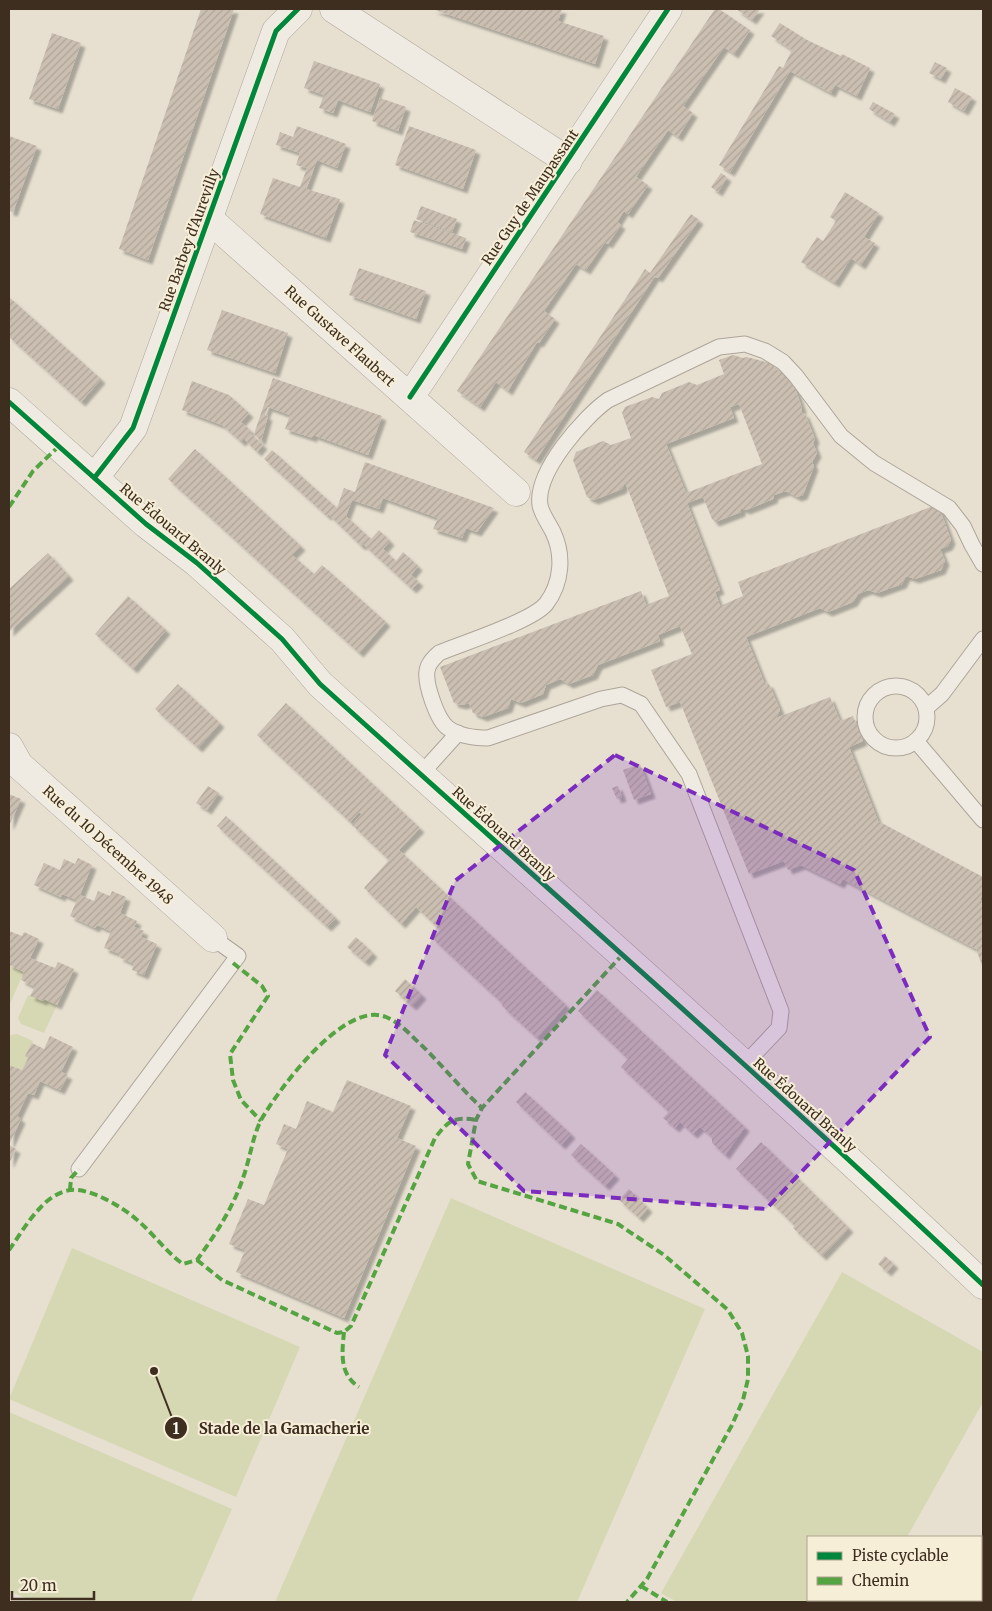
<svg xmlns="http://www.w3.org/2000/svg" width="992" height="1611" viewBox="0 0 992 1611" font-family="Merriweather,serif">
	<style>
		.green { fill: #d6d7b3 }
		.building { fill: url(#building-hatch); fill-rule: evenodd; filter: url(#shadow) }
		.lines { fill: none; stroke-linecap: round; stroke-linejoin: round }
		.service-casing { stroke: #ada599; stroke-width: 17 }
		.minor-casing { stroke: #ada599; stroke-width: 29 }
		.tertiary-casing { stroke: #ada599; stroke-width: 29 }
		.service { stroke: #efebe3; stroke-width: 15 }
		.minor { stroke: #efebe3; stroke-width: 28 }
		.tertiary { stroke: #efebe3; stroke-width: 28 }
		.quiet { stroke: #54a441; stroke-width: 4; stroke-dasharray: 8 4; stroke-linecap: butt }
		.cycleway-casing { stroke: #f7eed8; stroke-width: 8 }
		.cycleway { stroke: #00873e; stroke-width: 5 }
		.marked { fill: #7b2cbf; fill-opacity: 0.2; stroke: #7b2cbf; stroke-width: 4; stroke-dasharray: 10 6; stroke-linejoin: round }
		.labels { text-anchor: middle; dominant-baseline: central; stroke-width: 4; stroke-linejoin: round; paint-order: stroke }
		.street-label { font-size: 14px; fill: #3d2e20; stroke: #f7eed8 }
		.leader { fill: none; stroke: #3d2e20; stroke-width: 2 }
		.callout-dot { fill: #3d2e20; stroke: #f7eed8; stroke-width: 2 }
		.mark-label { font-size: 15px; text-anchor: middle; font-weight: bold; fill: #fff }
		.callout-label { font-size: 15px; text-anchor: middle; font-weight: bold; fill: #3d2e20; stroke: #f7eed8; stroke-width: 4; stroke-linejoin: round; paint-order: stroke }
	</style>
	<defs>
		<pattern id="building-hatch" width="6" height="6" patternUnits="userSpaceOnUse" patternTransform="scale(1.25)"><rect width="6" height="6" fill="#cbbfb2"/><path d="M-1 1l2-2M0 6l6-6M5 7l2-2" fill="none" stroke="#afa499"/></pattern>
		<filter id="shadow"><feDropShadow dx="4.5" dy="4.5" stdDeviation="1" flood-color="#0004"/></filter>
	</defs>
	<rect width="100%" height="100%" fill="#e7e0d1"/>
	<g class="green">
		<polygon points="10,966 24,972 9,1006 9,968"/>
		<polygon points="28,995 43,1001 44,999 57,1005 44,1033 21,1024 18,1018"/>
		<polygon points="17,1034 33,1041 26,1056 28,1058 22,1070 9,1065 9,1038 11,1035"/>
		<polygon points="451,1198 705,1309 577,1602 275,1602"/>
		<polygon points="72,1248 300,1347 236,1497 9,1399"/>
		<polygon points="842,1272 983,1352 983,1402 907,1537 808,1537 808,1600 872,1600 870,1602 677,1602 661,1593"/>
		<polygon points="9,1412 232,1509 191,1602 35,1602 9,1591"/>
	</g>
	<g class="building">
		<polygon points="201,9 234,9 148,260 119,249"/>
		<polygon points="432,9 562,9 558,21 604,36 595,64"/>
		<polygon points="715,9 719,9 750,30 734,54 724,47 683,106 693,113 678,137 668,130 636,177 648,185 628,214 624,211 617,222 621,225 608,244 605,242 586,270 576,264 544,311 555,319 539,343 537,342 508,391 496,382 480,407 457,391"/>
		<polygon points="736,9 760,9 752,20"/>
		<polygon points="780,23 807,40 841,56 842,54 870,68 857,96 835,85 831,93 790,71 730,172 719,165 779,66 783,68 792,50 771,36"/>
		<polygon points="52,33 81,43 58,109 29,99"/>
		<polygon points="314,61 380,84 370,112 338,100 333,113 319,108 324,95 304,88"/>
		<polygon points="935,62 947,68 941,79 929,73"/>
		<polygon points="955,88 972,97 964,111 948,102"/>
		<polygon points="380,98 406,107 398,131 372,121"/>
		<polygon points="873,102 895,114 890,122 869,109"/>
		<polygon points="297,126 346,144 337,168 317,160 306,189 340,199 326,238 260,214 273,178 300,187 307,168 296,165 300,153 276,145 280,132 293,137"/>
		<polygon points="409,126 476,150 463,189 395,165"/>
		<polygon points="9,136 37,146 13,212 9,211"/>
		<polygon points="721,173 727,177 718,192 711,187"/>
		<polygon points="845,192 879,213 864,237 875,243 861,265 851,258 835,283 801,262 817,237 823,241 836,221 830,217"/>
		<polygon points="421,206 457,219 452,232 416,219"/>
		<polygon points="691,214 699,220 658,278 655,276 536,460 524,452 645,269 650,273"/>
		<polygon points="414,220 466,238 462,249 410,232"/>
		<polygon points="359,268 426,291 416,319 349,295"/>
		<polygon points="9,297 101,379 81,402 9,337"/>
		<polygon points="222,310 288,333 275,373 207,350"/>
		<path d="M733 355 743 358 747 357 773 364 775 369 785 372 789 381 793 382 802 408 801 412 805 414 815 439 813 443 817 453 812 462 814 466 803 495 797 497 786 491 774 495 773 499 746 510 741 508V512L715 522 712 519 703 497 687 503 720 590 715 592 720 606 743 596 738 582 938 504 951 540 948 546 940 549 945 561 941 570 915 579 906 576 902 584 877 593 868 590 858 594 853 602 828 612 820 608 746 637 764 682 769 684 780 710 776 718 830 697 840 721 853 716 863 741 849 747 878 821 983 877V892L980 900 983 901V968L976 949 843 879 840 884 801 865 788 870 784 861 749 874 680 702 666 707 651 670 692 654 680 626 658 635 660 641 598 665 593 675 569 684 560 679 546 685 543 694 521 703 511 699 508 708 483 717 473 713 469 703 462 705 454 703 440 667 641 591 646 605 669 596 625 482 622 489 594 500 587 497 573 460 576 452 603 441 611 445 631 438 622 413 625 407 652 397 659 399 662 393 689 382 697 385 724 374 719 360ZM739 404 762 464 686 493 666 444 734 418 730 407Z"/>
		<polygon points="273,378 382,416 368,455 313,435 313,438 285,429 290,415 268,407 265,415 268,416 261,441 254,434"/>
		<polygon points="192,381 229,395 249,413 241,422 251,431 241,442 222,425 182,410"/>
		<polygon points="250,433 263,445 257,452 245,440"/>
		<polygon points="195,449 301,546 292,555 314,574 322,565 386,622 359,653 168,479"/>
		<polygon points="272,450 337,508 344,488 355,492 365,462 494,508 477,532 466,528 462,538 433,529 438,518 383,498 379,509 352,500 346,516 371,539 379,530 390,541 383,549 396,561 403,552 418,566 411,575 419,582 412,589 363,544 361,546 328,514 327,516 264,459"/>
		<polygon points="48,553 69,576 9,632 9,589"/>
		<polygon points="128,596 166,630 133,669 95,634"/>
		<polygon points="178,684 220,723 198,748 155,709"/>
		<polygon points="286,703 420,828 399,850 566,1005 537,1038 502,1006 503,1004 432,938 440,930 416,907 401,924 364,888 389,860 352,825 362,814 359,812 350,822 257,735"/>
		<polygon points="640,764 651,794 634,800 623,770"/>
		<polygon points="208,786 219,793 207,810 196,803"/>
		<polygon points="618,786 622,797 617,799 612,788"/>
		<polygon points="9,794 21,799 9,826"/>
		<polygon points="226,816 336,918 327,927 217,826"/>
		<polygon points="78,858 92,865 80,895 94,901 98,891 110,896 112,891 126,897 120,913 137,921 134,927 144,931 141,937 157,944 144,975 132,970 134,964 119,957 120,954 104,948 111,931 97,925 95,928 70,916 77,900 62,894 61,897 34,885 44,863 60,870 64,859 75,864"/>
		<polygon points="9,931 22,936 24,932 39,939 30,958 55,968 58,962 74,969 57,1005 44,999 43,1001 30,996 35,987 21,980 24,972 9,965"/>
		<polygon points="356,937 373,953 365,962 347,947"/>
		<polygon points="405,979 422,995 412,1006 395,991"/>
		<polygon points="597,990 745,1127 725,1155 712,1143 712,1137 700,1127 693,1134 680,1122 675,1128 663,1118 669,1112 621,1067 628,1059 578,1011"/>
		<polygon points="50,1036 73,1047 61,1072 68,1075 60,1090 40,1081 34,1095 28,1093 17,1116 21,1119 9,1145 9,1065 22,1070 28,1058 25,1056 32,1043 44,1049"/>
		<polygon points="347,1080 411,1106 397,1138 416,1146 344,1318 236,1272 245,1250 229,1244 248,1199 264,1205 288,1149 276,1144 284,1124 296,1129 307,1101 333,1112"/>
		<polygon points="525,1092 571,1134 561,1145 516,1102"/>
		<polygon points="761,1142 849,1228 822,1256 793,1228 795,1226 736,1169"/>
		<polygon points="581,1144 615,1175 605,1186 571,1155"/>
		<polygon points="9,1145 16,1149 9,1164"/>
		<polygon points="629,1189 648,1208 639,1218 619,1200"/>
		<polygon points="885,1256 894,1264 887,1272 878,1264"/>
	</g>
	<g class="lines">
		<g class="service-casing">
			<g id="service">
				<circle cx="896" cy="717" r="31"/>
				<polyline points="926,708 942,694 983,639"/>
				<polyline points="916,741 983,820"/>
				<polyline points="421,774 458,733"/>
				<path d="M744 1065 779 1028 781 1011 689 774 641 704 622 695 601 699 488 738C474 738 459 736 448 728 437 720 425 684 427 671 428 663 434 658 439 653 463 643 532 621 546 604 562 583 564 555 553 532 549 524 541 513 540 505 535 472 584 417 608 400L719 347 745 344 765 351 783 362 796 376 841 436 874 463 949 508 963 526 972 545 983 564"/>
				<polyline points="79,1169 238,956 213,938"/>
			</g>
		</g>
		<g class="minor-casing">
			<g id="minor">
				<polyline points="334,9 568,161"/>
				<polyline points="209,219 516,492"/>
				<polyline points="410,397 668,9"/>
				<polyline points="95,477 133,428 276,31 298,9"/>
				<polyline points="9,747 19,765 213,938"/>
			</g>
		</g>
		<g class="tertiary-casing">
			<path id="tertiary" d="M9 402 146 524 197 563 282 639 320 684C542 884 766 1080 983 1285"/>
		</g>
		<use href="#service" class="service"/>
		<use href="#minor" class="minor"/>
		<use href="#tertiary" class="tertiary"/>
		<g class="quiet">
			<polyline points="9,507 33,471 59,446"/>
			<polyline points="623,954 482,1108 476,1120 468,1164 477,1181 618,1224 664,1255 728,1310 742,1333 748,1356 748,1379 743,1400 732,1425 647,1579 627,1602"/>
			<polyline points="233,963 262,986 268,996 230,1054 233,1080 241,1100 261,1121"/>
			<polyline points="70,1190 71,1178 79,1169"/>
			<path d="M9 1250C19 1236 29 1219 41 1207 48 1199 60 1191 71 1190 90 1188 121 1206 136 1219 153 1233 165 1251 183 1264L197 1260C215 1235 233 1208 243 1178 250 1159 252 1138 261 1120 279 1089 344 1000 386 1017 398 1022 407 1031 416 1040 439 1061 459 1087 482 1108"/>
			<path d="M197 1260 222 1280 337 1333 344 1332 351 1326 435 1138C448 1121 454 1116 476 1120"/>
			<path d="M344 1332C342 1353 339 1374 359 1387"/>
			<polyline points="641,1586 667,1602"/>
		</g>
		<g class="cycleway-casing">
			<g id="cycleway">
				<polyline points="410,397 668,9"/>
				<path d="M9 402 146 524 197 563 282 639 320 684C542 884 766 1080 983 1285"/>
				<polyline points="95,477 133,428 276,31 298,9"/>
			</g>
		</g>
		<use href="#cycleway" class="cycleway"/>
	</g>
	<path class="marked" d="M615 755 854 870 930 1037 766 1209 524 1191 385 1055 455 881Z"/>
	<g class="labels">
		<g class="street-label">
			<text transform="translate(530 197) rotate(-56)">Rue Guy de Maupassant</text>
			<text transform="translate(189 240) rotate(-70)">Rue Barbey d'Aurevilly</text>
			<text transform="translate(340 336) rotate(42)">Rue Gustave Flaubert</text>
			<text transform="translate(173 529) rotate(40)">Rue Édouard Branly</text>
			<text transform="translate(504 834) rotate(42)">Rue Édouard Branly</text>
			<text transform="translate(108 845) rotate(42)">Rue du 10 Décembre 1948</text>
			<text transform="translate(805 1105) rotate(42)">Rue Édouard Branly</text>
		</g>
	</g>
	<path class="leader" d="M154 1371L176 1428"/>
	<g class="callout-dot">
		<circle cx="154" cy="1371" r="5"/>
		<circle cx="176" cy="1428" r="12"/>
	</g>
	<g class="mark-label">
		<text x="176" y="1434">1</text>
	</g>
	<g class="callout-label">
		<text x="284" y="1434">Stade de la Gamacherie</text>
	</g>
	<rect width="992" height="1611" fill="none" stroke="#3d2e20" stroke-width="20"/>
	<rect x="807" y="1536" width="175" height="65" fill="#f7eed8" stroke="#ada18e"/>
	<rect x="817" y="1552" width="25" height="8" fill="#00873e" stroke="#ada18e"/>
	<text x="852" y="1561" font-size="15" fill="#3d2e20">Piste cyclable</text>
	<rect x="817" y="1577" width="25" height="8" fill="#54a441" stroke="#ada18e"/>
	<text x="852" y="1586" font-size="15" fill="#3d2e20">Chemin</text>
	<path d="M12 1591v8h82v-8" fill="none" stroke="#3d2e20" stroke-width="2.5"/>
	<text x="20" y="1591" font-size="15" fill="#3d2e20" stroke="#f7eed8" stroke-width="4" paint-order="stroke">20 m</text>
</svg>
